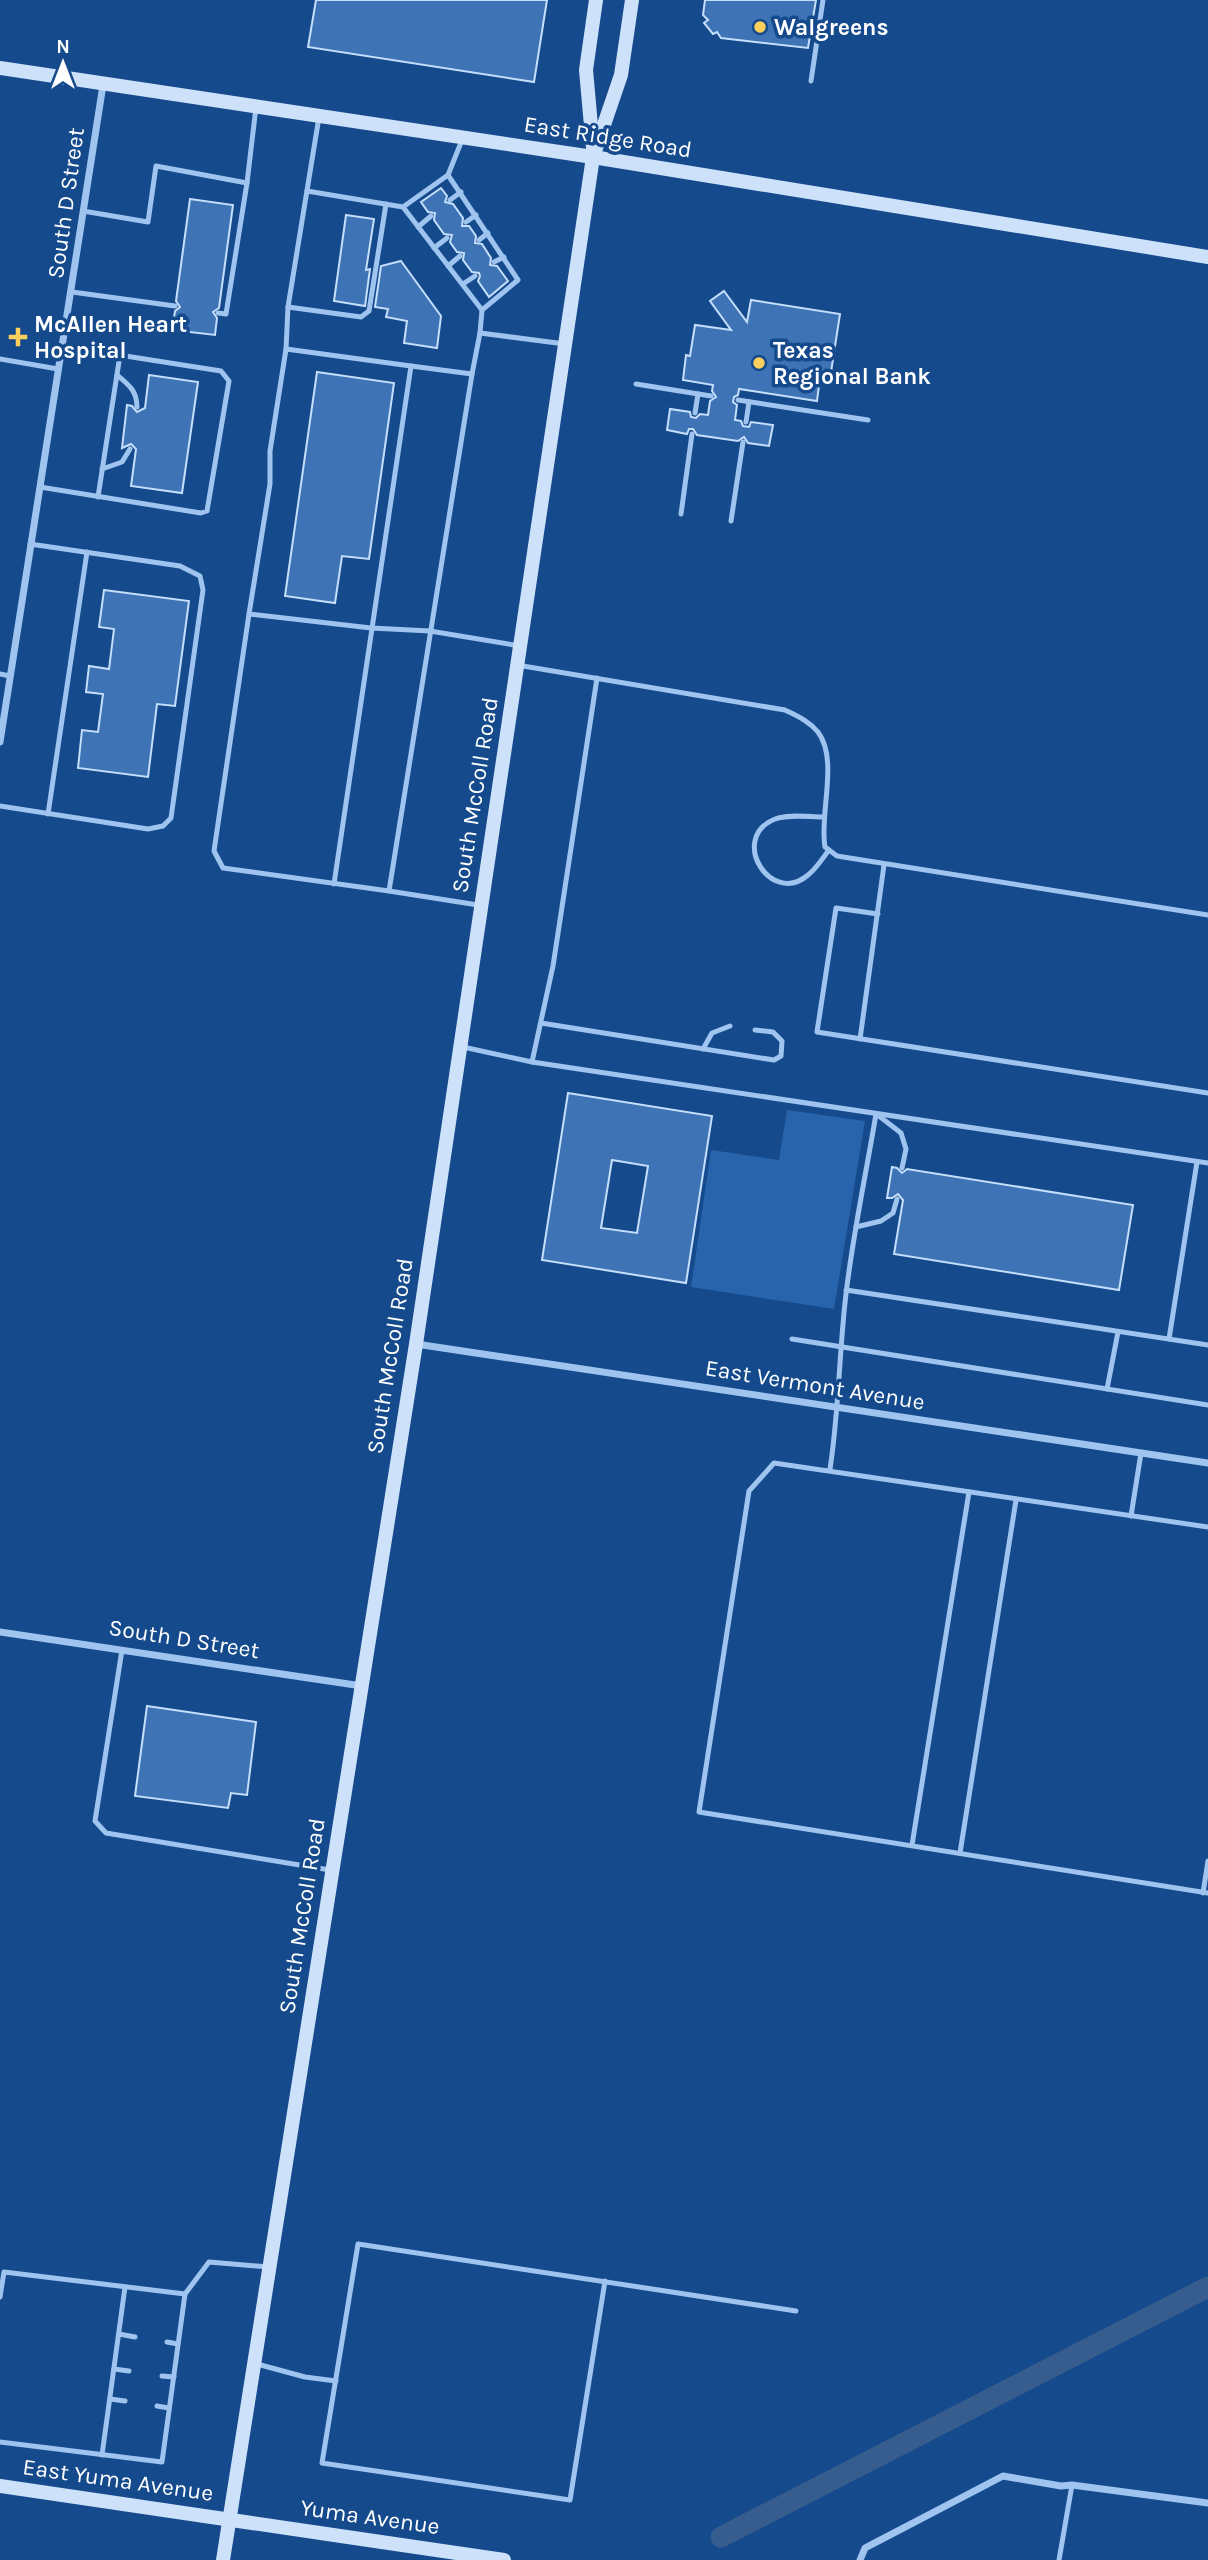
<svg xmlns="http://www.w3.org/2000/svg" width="1208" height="2560" viewBox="0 0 1208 2560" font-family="Karla,sans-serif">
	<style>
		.green { fill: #2864ab }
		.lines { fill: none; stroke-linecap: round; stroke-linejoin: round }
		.canal { stroke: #375d8e; stroke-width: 21 }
		.building { fill: #3e74b5; stroke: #c5defb; stroke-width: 2; fill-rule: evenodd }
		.lane { stroke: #9fc4ef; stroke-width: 5 }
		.street { stroke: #9fc4ef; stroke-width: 7 }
		.secondary { stroke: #cde1fb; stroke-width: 14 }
		.poi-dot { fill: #ffcf5e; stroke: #154a8c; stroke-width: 2.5 }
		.labels { text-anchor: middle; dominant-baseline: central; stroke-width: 7; stroke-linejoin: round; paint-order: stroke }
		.poi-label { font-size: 23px; font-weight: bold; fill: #fff; stroke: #154a8c; text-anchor: start }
		.street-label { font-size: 23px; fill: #fff; stroke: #154a8c }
	</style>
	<rect width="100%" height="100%" fill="#154a8c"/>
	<polygon class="green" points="787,1110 865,1121 834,1309 691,1287 711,1150 779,1160"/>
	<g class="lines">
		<polyline class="canal" points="721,2537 1208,2287"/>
	</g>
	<g class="building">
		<polygon points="316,0 547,0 534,82 308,47"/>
		<polygon points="705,0 816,0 808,48 721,38 717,32 713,34 704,23 708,20 703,15"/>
		<polygon points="441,188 447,196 445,202 453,204 463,218 462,226 469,226 476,236 475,243 482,244 491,258 490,265 497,266 508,281 489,297 478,281 480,276 479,273 472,272 463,260 464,253 457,252 450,242 452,235 444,234 434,220 435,213 428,212 421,202"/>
		<polygon points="190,199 233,205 219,308 213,312 217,318 215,335 172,330 175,311 180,307 176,301"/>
		<polygon points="346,215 374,219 366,270 370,269 365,306 334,301"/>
		<polygon points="401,261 441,316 437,348 404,343 407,321 386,317 388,309 375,307 381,266"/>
		<polygon points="724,291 747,322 751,300 840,314 831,372 821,370 817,401 739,389 738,395 734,397 733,402 737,405 735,420 741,421 743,426 749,427 751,422 773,425 769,446 748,443 744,437 738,441 697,435 693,429 689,429 687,434 667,430 670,409 690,412 691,417 696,418 700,414 708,415 710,401 716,397 712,391 713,385 683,380 686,355 690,356 695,325 731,330 710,301"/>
		<polygon points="317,372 394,383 369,559 342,556 335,603 285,596"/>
		<polygon points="149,375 198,382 182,493 131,486 136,449 131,444 122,448 127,405 132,406 137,412 145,408"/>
		<polygon points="104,590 189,601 175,706 157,704 148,777 78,768 82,730 98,732 103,694 86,692 89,666 109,669 114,629 99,627"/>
		<path d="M568 1093 712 1116 686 1283 542 1260ZM612 1160 648 1166 637 1233 601 1228Z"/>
		<polygon points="892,1167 897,1168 902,1173 907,1169 1133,1205 1119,1290 894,1254 903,1200 898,1194 892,1198 887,1198"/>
		<polygon points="147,1706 256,1722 247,1795 231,1793 228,1808 135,1796"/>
	</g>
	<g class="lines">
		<g class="lane">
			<polyline points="811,81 823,0"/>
			<polyline points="448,175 518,280 482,310"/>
			<polyline points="307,191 403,207 482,310 480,333 565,344"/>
			<polyline points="450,200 461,192"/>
			<polyline points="403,207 448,175 462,140"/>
			<polyline points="83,211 148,222 156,166 247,183 256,107"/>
			<polyline points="466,222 476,215"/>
			<polyline points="418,227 431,216"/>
			<polyline points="479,240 488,233"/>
			<polyline points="434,248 447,238"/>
			<polyline points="494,262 504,257"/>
			<polyline points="448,266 460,256"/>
			<polyline points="463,284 475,276"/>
			<polyline points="72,292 175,306"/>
			<polyline points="288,307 361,317 369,311 386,204"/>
			<polyline points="218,313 226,314 247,183"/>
			<polyline points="286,349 288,307 319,117"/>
			<polyline points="0,359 58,369"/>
			<polyline points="411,366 472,374 389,891 478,905"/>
			<polyline points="472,374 480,333"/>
			<path d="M117 375C129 385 137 391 137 407"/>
			<polyline points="636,384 711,396"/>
			<polyline points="738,400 868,420"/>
			<polyline points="695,413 698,394"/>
			<polyline points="746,422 749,402"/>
			<polyline points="102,469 122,462 130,449"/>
			<polyline points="40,487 201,513 207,511 229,381 221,371 62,346"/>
			<polyline points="98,497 120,355"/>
			<polyline points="681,514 692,434"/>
			<polyline points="731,521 743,442"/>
			<polyline points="249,614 214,851 223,868 389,891"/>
			<path d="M517 665 785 710C797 716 809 721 818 732 839 760 819 814 825 847L837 856 1208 915"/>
			<polyline points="0,674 10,676"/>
			<polyline points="0,806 148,829 163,826 171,818 203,590 200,576 180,566 30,544"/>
			<polyline points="48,814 87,552"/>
			<path d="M823 817C809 817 788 814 775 819 728 838 771 907 808 875 816 869 822 859 829 850"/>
			<polyline points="334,884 411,366 286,349 270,451 270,484 249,614 371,628 430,631 520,646"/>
			<polyline points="878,914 836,908 817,1032 1208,1093"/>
			<polyline points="541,1023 774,1060 781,1056 782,1041 773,1032 755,1030"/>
			<polyline points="860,1039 884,865"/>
			<polyline points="463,1047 532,1062 1208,1163"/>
			<polyline points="703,1049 712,1033 730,1026"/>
			<polyline points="532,1062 553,966 597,678"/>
			<polyline points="879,1116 901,1133 906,1149 902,1168"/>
			<polyline points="856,1227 881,1221 893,1213 897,1199"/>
			<polyline points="846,1290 1208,1345"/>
			<polyline points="792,1339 1208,1405"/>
			<polyline points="1169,1339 1197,1162"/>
			<polyline points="1107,1389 1118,1332"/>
			<path d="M830 1469C839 1411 839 1352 846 1294 853 1234 866 1174 876 1114"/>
			<polyline points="1131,1516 1141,1453"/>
			<polyline points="1208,1527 774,1463 749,1491 699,1812 1208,1893"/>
			<polyline points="122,1650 95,1821 106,1833 330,1870"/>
			<polyline points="912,1845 969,1492"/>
			<polyline points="960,1853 1016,1500"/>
			<polyline points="1203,1893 1208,1861"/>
			<polyline points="605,2281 570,2500 322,2463 358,2244 796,2311"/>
			<polyline points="0,2297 4,2272 185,2294"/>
			<polyline points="119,2334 135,2337"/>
			<polyline points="167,2342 178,2344"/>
			<polyline points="257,2364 305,2377 336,2381"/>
			<polyline points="114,2369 129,2371"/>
			<polyline points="162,2376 174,2377"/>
			<polyline points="110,2399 125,2401"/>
			<polyline points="157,2406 169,2408"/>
			<polyline points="0,2442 162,2462 185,2294 209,2262 269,2267"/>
			<polyline points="102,2455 125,2287"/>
			<polyline points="1059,2560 1072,2485"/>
		</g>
		<g class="street">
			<polyline points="0,742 103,85"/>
			<polyline points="416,1344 1208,1463"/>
			<polyline points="0,1632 362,1686"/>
			<polyline points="860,2560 865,2548 1003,2476 1061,2486 1072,2485 1208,2503"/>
		</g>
		<g class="secondary">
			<polyline points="0,68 593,157 1208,257"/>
			<polyline points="593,148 586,70 596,0"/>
			<polyline points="0,2486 504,2560"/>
			<polyline points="223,2560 416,1344 593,157 621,75 632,0"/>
		</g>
	</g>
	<g class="poi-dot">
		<circle cx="760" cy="27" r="7"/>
		<path d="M14.5 326.5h7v7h7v7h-7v7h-7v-7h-7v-7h7z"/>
		<circle cx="759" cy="363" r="7"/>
	</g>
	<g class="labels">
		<g class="poi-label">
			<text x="774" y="27">Walgreens</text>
			<text x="34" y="324">McAllen Heart<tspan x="34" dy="26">Hospital</tspan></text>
			<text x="773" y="350">Texas<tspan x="773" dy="26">Regional Bank</tspan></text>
		</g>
		<g class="street-label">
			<text transform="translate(608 137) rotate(9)">East Ridge Road</text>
			<text transform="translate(66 203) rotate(-82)">South D Street</text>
			<text transform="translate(475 795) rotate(-81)">South McColl Road</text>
			<text transform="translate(390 1356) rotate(-81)">South McColl Road</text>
			<text transform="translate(815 1385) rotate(9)">East Vermont Avenue</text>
			<text transform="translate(184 1639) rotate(9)">South D Street</text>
			<text transform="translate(302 1916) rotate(-81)">South McColl Road</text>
			<text transform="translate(118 2480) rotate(8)">East Yuma Avenue</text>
			<text transform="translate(370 2517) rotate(8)">Yuma Avenue</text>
		</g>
	</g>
	<g transform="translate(63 63)" stroke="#154a8c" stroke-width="5" paint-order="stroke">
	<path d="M0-5L12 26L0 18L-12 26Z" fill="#ffffff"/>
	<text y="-10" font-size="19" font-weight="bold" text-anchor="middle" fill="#ffffff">N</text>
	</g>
</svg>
